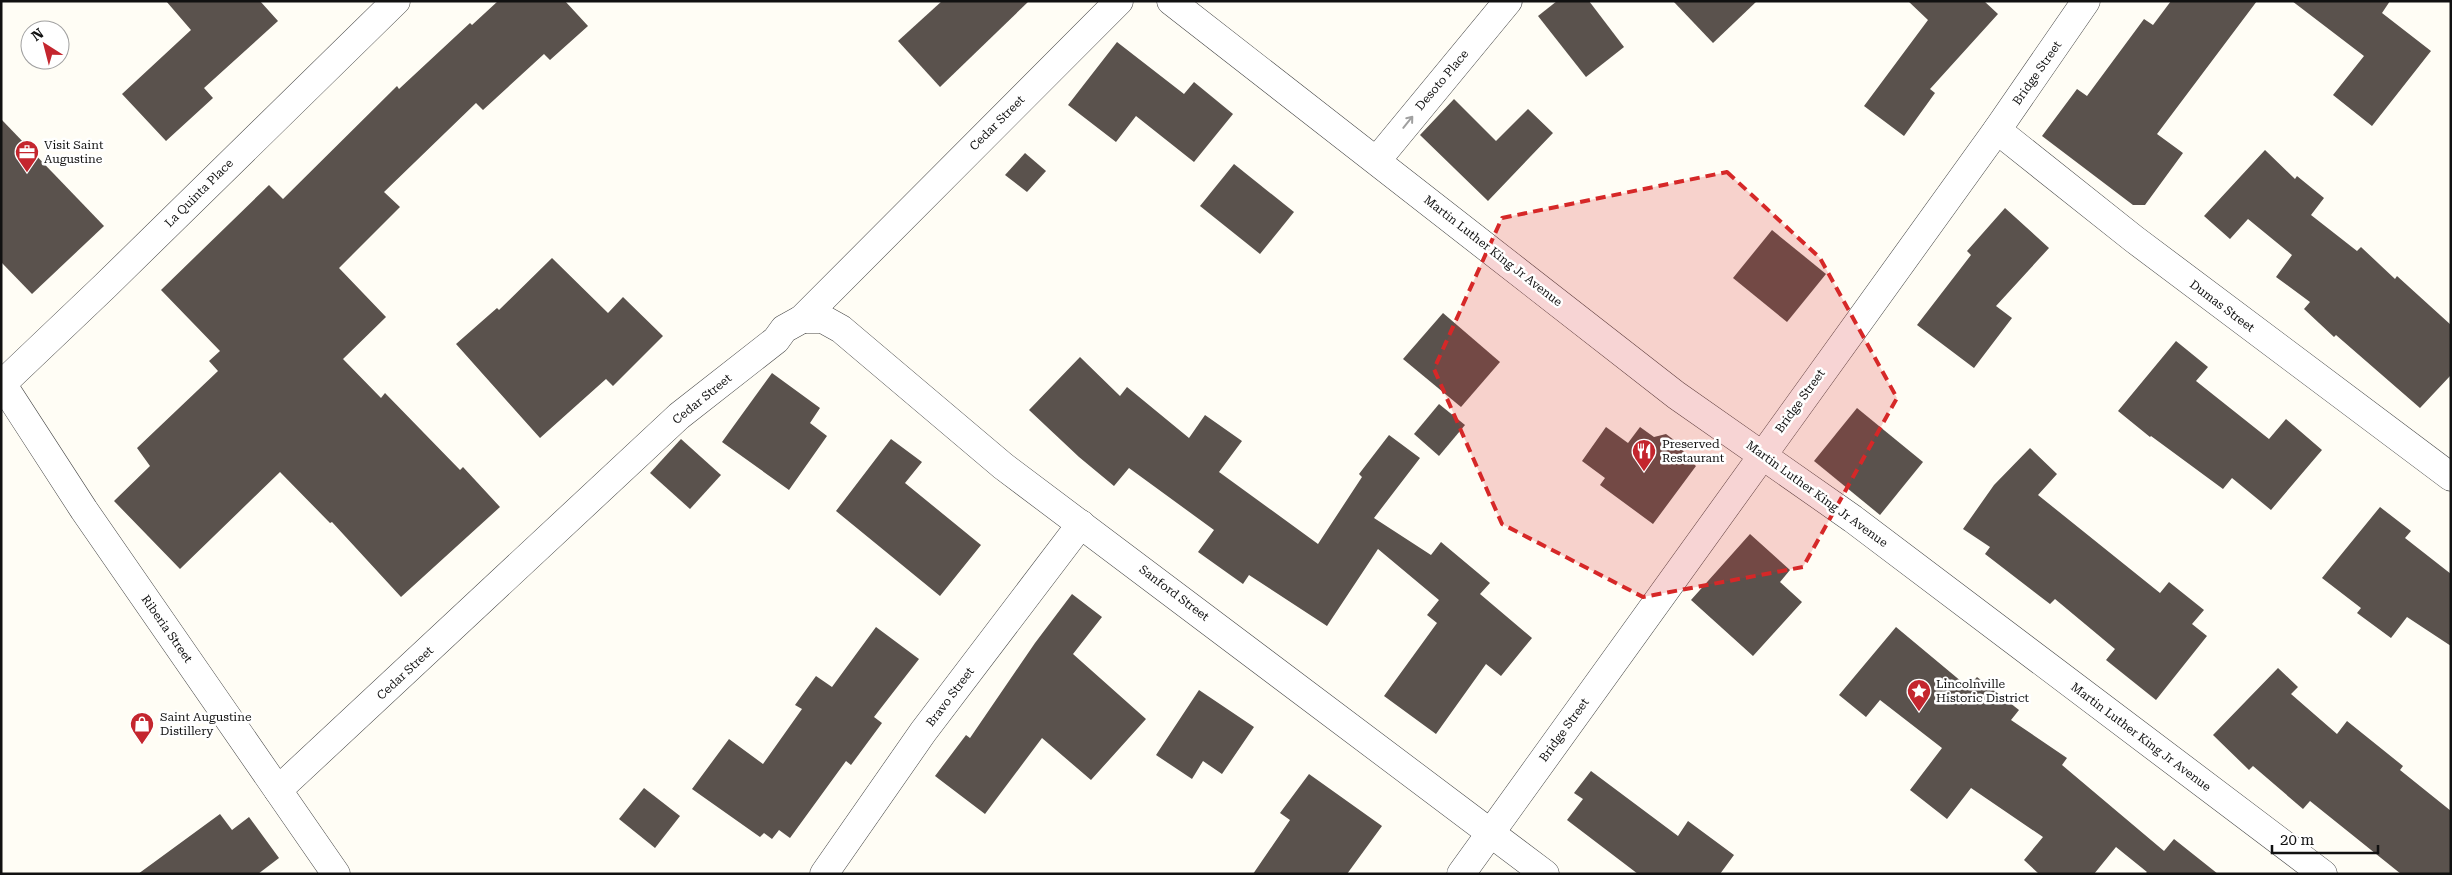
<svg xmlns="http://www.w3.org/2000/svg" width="2452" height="875" viewBox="0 0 2452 875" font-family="'Roboto Serif',serif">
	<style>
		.building { fill: #5a524d }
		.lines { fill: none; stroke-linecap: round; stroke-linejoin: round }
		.minor-casing { stroke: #444; stroke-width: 29 }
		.tertiary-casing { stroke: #444; stroke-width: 29 }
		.minor { stroke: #fff; stroke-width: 28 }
		.tertiary { stroke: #fff; stroke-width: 28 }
		.oneway { stroke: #a0a0a0 }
		.marked { fill: #d62828; fill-opacity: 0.2; stroke: #d62828; stroke-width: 4; stroke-dasharray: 10 6; stroke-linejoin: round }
		.labels { text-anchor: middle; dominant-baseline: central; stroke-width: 5; stroke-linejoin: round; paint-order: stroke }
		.street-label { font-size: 12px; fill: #111; stroke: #fff }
		.poi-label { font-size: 12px; fill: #111; stroke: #fff; text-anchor: start }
	</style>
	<rect width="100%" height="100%" fill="#fffdf5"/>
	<g class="building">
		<polygon points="166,1 260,1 278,21 204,88 213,98 166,141 122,94 191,30"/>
		<polygon points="498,1 565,1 588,26 550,60 544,54 483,110 476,103 384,192 400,207 339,268 386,317 343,359 381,398 385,393 460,470 463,467 500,507 401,597 332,522 330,523 280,472 180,569 114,501 150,466 137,448 218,371 209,361 220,351 161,290 269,185 283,199 397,86 399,89 470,23 472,25"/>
		<polygon points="942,1 1029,1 940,87 898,41"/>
		<polygon points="1557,1 1589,1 1624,47 1586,77 1538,16"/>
		<polygon points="1673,1 1757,1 1713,43"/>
		<polygon points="1908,1 1984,1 1998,14 1930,89 1935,93 1904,136 1864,106 1928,20"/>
		<polygon points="2171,1 2257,1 2157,134 2183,153 2145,205 2133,205 2042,136 2077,89 2087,96 2144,19 2153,25"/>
		<polygon points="2292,1 2390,1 2382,13 2431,51 2372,126 2333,95 2364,56"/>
		<polygon points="1117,42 1184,94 1194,82 1233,114 1194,162 1136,116 1116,142 1068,105"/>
		<polygon points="1454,99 1496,141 1528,109 1553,133 1488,201 1420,135"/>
		<polygon points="1,119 104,226 32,294 1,262"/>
		<polygon points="2265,150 2295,179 2297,176 2324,198 2311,215 2357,251 2361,247 2395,279 2397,276 2451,325 2451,375 2420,408 2336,335 2334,337 2304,309 2310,302 2276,277 2292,255 2248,219 2230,239 2204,216"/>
		<polygon points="1025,153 1046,171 1027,192 1005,175"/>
		<polygon points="1234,164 1294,212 1260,254 1200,206"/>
		<polygon points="2005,208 2049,248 1996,306 2012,318 1974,368 1917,325 1971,255 1967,251"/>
		<polygon points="1772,230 1826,274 1787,322 1733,278"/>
		<polygon points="552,258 608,313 623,297 663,336 613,386 606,379 540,438 456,344 497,308 499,310"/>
		<polygon points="1443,313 1500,362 1461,407 1403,359"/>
		<polygon points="2176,341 2208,367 2196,381 2269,439 2286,419 2322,450 2271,510 2232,478 2223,489 2151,436 2150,437 2118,411"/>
		<polygon points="1080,357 1120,396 1127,387 1189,438 1205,415 1242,441 1219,472 1318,544 1362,477 1359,474 1389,435 1420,458 1374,518 1431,555 1441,542 1490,583 1480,594 1532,638 1501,676 1486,664 1436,734 1384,696 1437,623 1427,615 1439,600 1378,549 1327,626 1249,575 1243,584 1198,552 1214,530 1129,468 1114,486 1079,457 1029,410"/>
		<polygon points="772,373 820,408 810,423 827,436 789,490 722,442"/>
		<polygon points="1439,404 1465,425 1439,456 1414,434"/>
		<polygon points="1857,408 1923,462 1880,515 1814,461"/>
		<polygon points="1606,427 1628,443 1640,427 1654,437 1666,434 1682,446 1685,457 1696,466 1653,524 1600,485 1605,478 1582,461"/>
		<polygon points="681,439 721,475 690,509 650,473"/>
		<polygon points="891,439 922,462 905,483 981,545 940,596 836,511"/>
		<polygon points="2030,448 2057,474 2038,495 2160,593 2169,582 2204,610 2192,624 2207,636 2156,700 2106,660 2115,649 2055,599 2050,604 1985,554 1990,547 1963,529 1994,485"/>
		<polygon points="2380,507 2411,531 2405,538 2451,574 2451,646 2407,617 2391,638 2357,613 2361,608 2322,578"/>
		<polygon points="1750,534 1790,570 1780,582 1802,602 1753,656 1691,600"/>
		<polygon points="1072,594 1102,617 1073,654 1146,719 1091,780 1042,738 985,814 935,776 966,735 970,738 1035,643"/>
		<polygon points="876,627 919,659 874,717 882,723 851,765 846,761 790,838 779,830 772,839 764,833 760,837 692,789 729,739 763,764 802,709 795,705 816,676 832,687"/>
		<polygon points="1896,627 1968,687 1977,677 2019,710 2011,720 2067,758 2062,765 2164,851 2174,839 2218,874 2145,874 2147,872 2116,847 2094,874 2039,874 2024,860 2043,837 1971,788 1947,819 1910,790 1942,748 1880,700 1866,717 1839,695"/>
		<polygon points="2278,668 2298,687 2291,694 2337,734 2347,721 2403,766 2400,770 2451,811 2451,874 2401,874 2310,801 2303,809 2253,766 2249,770 2213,735"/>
		<polygon points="1199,690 1254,727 1222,774 1203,761 1192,779 1156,755"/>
		<polygon points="1591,771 1678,836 1688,821 1734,855 1720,874 1638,874 1567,820 1583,799 1574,793"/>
		<polygon points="1309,774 1382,826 1347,874 1253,874 1290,820 1280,813"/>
		<polygon points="644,788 680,816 655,848 619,819"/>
		<polygon points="220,814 232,830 249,817 279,858 258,874 138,874"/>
	</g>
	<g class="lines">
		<g class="minor-casing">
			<g id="minor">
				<polyline points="1997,130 2134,239 2451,477"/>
				<polyline points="1377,160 1508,1"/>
				<polyline points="802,319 823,319 841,329 1003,466 1545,874"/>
				<polyline points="2,384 105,286 396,1"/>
				<polyline points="278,790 679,416 776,340 784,329 802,319 1119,1"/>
				<polyline points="824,874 923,732 1081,524"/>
				<polyline points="1461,874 1997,130 2086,1"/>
			</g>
		</g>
		<g class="tertiary-casing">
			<g id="tertiary">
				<polyline points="1171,1 1676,395 1853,519 2323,874"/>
				<polyline points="1,382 84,510 336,874"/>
			</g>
		</g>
		<use href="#minor" class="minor"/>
		<use href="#tertiary" class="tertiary"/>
	</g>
	<defs><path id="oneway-shaft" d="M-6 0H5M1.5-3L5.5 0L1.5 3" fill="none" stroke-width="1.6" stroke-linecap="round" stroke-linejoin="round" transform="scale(1.25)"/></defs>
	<use class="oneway" href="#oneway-shaft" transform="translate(1408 122) rotate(-51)"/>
	<path class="marked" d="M1727 172 1820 258 1897 398 1803 567 1643 597 1502 524 1434 369 1502 218Z"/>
	<defs>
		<g id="office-pin" transform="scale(1.25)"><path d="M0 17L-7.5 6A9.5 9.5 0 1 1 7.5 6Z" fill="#c4262e" stroke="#fff"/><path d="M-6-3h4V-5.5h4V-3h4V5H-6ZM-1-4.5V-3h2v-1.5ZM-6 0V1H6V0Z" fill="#fff"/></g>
		<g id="restaurant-pin" transform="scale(1.25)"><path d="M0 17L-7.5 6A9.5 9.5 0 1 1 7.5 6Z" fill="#c4262e" stroke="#fff"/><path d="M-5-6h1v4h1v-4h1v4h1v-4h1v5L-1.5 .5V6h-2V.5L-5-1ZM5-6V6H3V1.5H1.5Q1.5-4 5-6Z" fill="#fff"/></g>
		<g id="sight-pin" transform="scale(1.25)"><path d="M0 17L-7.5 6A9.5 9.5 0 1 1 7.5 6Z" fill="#c4262e" stroke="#fff"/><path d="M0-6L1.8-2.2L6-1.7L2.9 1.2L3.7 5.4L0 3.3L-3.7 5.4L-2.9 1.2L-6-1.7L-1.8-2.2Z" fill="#fff"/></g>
		<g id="shop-pin" transform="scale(1.25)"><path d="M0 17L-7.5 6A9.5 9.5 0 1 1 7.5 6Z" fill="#c4262e" stroke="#fff"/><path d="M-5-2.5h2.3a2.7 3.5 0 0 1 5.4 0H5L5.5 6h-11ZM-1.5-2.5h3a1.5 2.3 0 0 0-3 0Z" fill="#fff"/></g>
	</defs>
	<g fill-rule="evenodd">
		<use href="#office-pin" x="27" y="152"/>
		<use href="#restaurant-pin" x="1644" y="451"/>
		<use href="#sight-pin" x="1919" y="691"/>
		<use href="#shop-pin" x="142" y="724"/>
	</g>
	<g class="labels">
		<g class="street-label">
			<text transform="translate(2037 73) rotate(-55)">Bridge Street</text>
			<text transform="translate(1442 80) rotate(-50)">Desoto Place</text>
			<text transform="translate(997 123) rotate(-45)">Cedar Street</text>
			<text transform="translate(199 193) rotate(-45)">La Quinta Place</text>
			<text transform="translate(1493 251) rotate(38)">Martin Luther King Jr Avenue</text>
			<text transform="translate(2222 306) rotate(37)">Dumas Street</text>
			<text transform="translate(702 399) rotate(-39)">Cedar Street</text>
			<text transform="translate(1800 401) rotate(-54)">Bridge Street</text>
			<text transform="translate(1817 494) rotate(36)">Martin Luther King Jr Avenue</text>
			<text transform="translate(1174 593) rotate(37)">Sanford Street</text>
			<text transform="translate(167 629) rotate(55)">Riberia Street</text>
			<text transform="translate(405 673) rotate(-43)">Cedar Street</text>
			<text transform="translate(950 697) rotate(-53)">Bravo Street</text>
			<text transform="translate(1564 730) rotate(-54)">Bridge Street</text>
			<text transform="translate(2141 737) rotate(37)">Martin Luther King Jr Avenue</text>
		</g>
		<g class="poi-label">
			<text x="44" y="145">Visit Saint<tspan x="44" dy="14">Augustine</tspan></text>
			<text x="1662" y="444">Preserved<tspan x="1662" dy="14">Restaurant</tspan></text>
			<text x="1936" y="684">Lincolnville<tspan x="1936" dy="14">Historic District</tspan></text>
			<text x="160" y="717">Saint Augustine<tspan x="160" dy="14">Distillery</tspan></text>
		</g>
	</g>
	<rect width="2452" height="875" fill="none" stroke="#111111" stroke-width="5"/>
	<g transform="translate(45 45) rotate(324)"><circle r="24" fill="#ffffff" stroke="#a0a0a0"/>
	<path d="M0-4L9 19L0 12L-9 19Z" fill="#c4262e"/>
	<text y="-8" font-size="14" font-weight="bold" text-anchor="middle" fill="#111111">N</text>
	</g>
	<path d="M2272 845v8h106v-8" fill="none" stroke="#111111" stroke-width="2.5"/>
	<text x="2280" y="845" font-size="15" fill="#111111" stroke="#ffffff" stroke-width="4" paint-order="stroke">20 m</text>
</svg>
